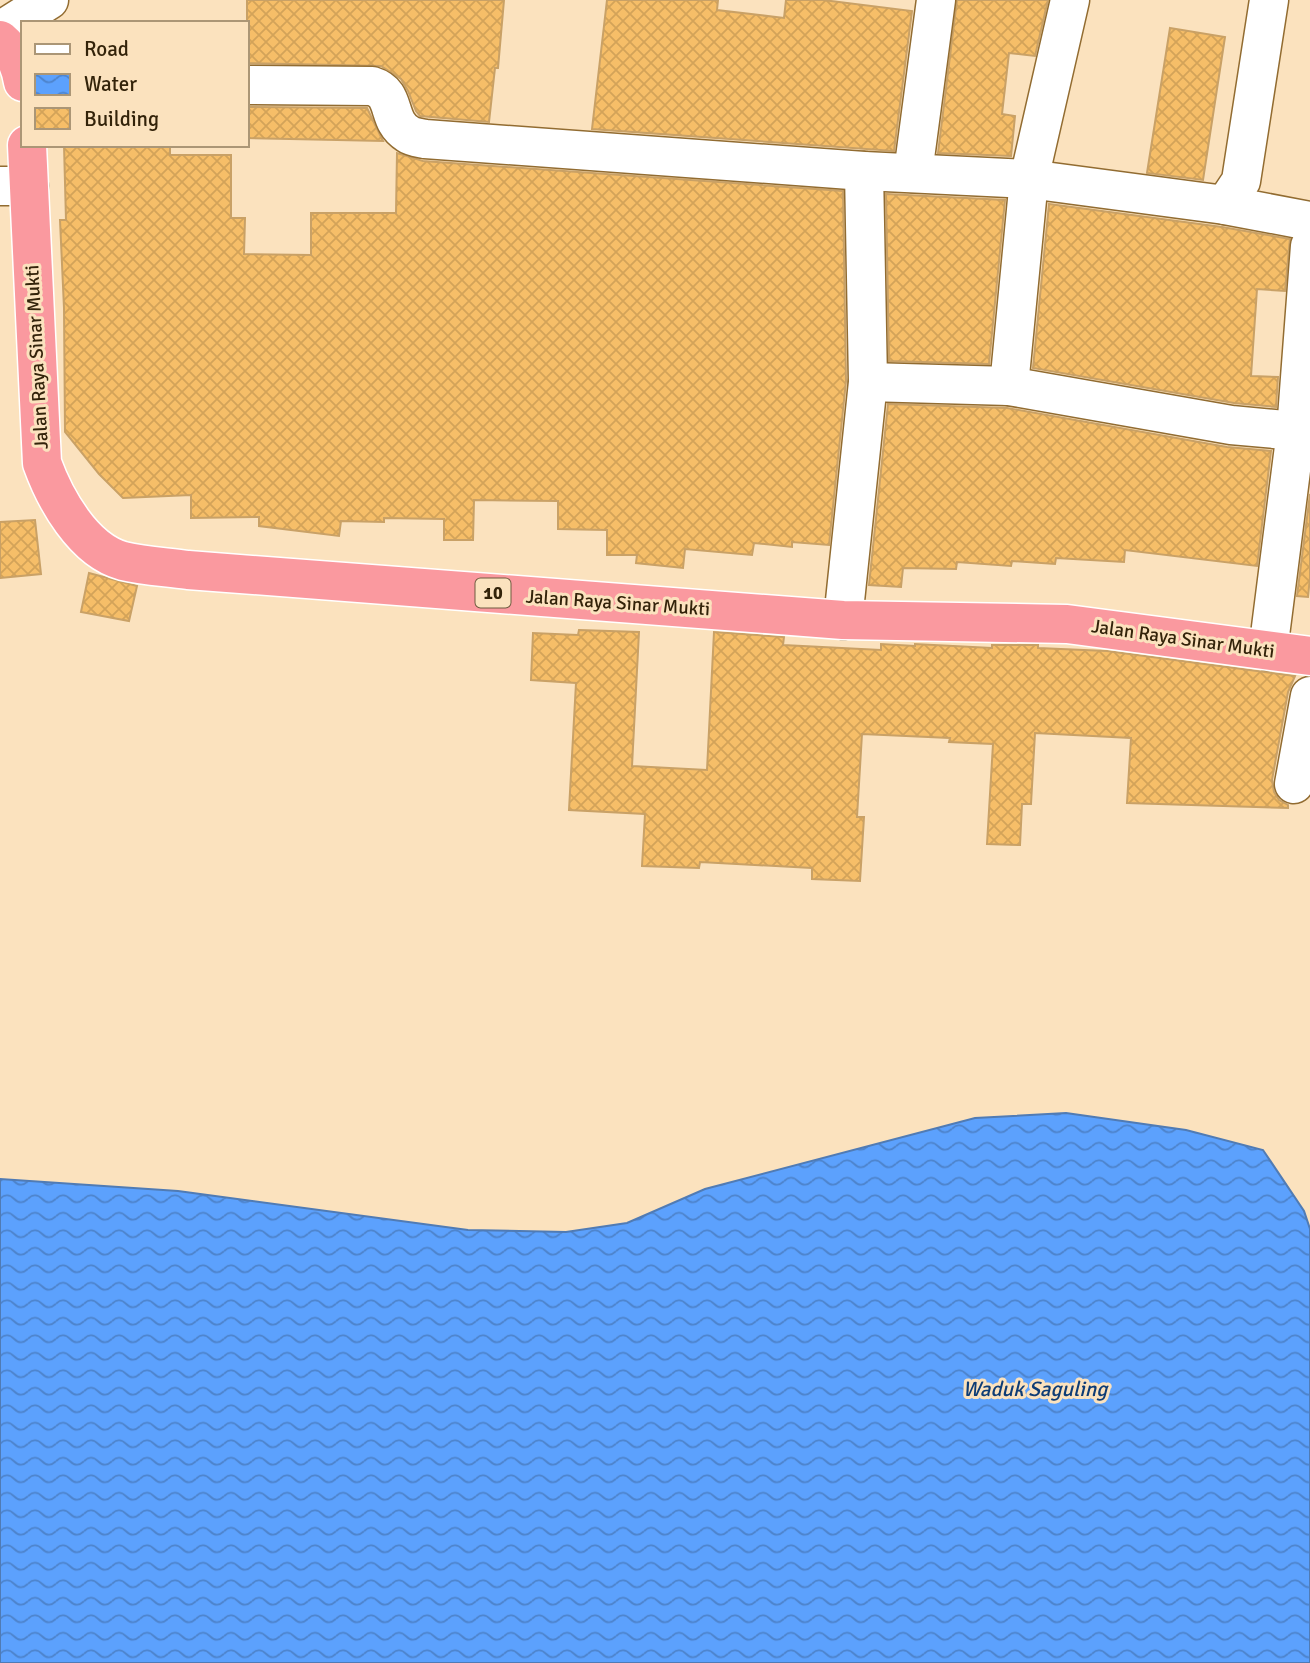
<svg xmlns="http://www.w3.org/2000/svg" width="1310" height="1663" viewBox="0 0 1310 1663" font-family="Signika,sans-serif">
	<style>
		.water { fill: url(#water-waves); stroke: #507bb4; stroke-width: 2 }
		.building { fill: url(#building-cross-hatch); stroke: #c9a166; stroke-width: 2 }
		.lines { fill: none; stroke-linecap: round; stroke-linejoin: round }
		.minor-casing { stroke: #926c31; stroke-width: 41 }
		.highway-casing { stroke: #fff; stroke-width: 41 }
		.minor { stroke: #fff; stroke-width: 38 }
		.highway { stroke: #fa999f; stroke-width: 38 }
		.labels { text-anchor: middle; dominant-baseline: central; stroke-width: 6; stroke-linejoin: round; paint-order: stroke }
		.shield { fill: #fbe2be; stroke: #6f5c40; stroke-width: 2 }
		.shield-label { font-size: 18px; font-weight: bold; fill: #33230a }
		.street-label { font-size: 19px; fill: #33230a; stroke: #fbe2be }
		.water-label { font-size: 21px; font-style: italic; fill: #0e3c75; stroke: #fbe2be }
	</style>
	<defs>
		<pattern id="water-waves" width="16" height="10" patternUnits="userSpaceOnUse" patternTransform="scale(1.75)"><rect width="16" height="10" fill="#5ca1fd"/><path d="M0 5q4-4 8 0t8 0" fill="none" stroke="#4d83cb"/></pattern>
		<pattern id="building-cross-hatch" width="8" height="8" patternUnits="userSpaceOnUse" patternTransform="scale(1.75)"><rect width="8" height="8" fill="#f6be68"/><path d="M0 0l8 8M0 8l8-8" fill="none" stroke="#d3a359"/></pattern>
	</defs>
	<rect width="100%" height="100%" fill="#fbe2be"/>
	<polygon class="water" points="1066,1113 1186,1130 1263,1150 1304,1211 1310,1229 1310,1663 0,1663 0,1179 178,1191 468,1230 566,1232 627,1223 705,1189 975,1118"/>
	<g class="building">
		<polygon points="247,0 504,0 498,68 495,68 489,122 420,116 416,111 408,91 401,79 381,66 247,63"/>
		<polygon points="607,0 718,0 717,10 784,18 786,0 823,0 912,11 894,151 592,129"/>
		<polygon points="957,0 1048,0 1035,56 1009,53 1002,114 1015,116 1011,156 938,153"/>
		<polygon points="1170,28 1225,37 1203,180 1147,173"/>
		<polygon points="247,107 367,108 383,141 247,138"/>
		<polygon points="64,145 170,145 170,155 231,155 231,218 245,218 244,254 311,255 311,213 396,213 397,153 423,161 843,191 846,381 829,545 792,542 792,547 754,543 752,555 685,549 683,568 636,563 637,555 607,555 607,530 558,529 558,501 474,500 473,540 444,540 444,519 384,518 384,522 341,521 339,536 259,526 259,517 191,518 191,495 123,498 99,474 65,432 64,308 60,220 66,220"/>
		<polygon points="886,194 1005,200 989,364 889,361"/>
		<polygon points="1049,204 1222,227 1290,239 1285,291 1257,289 1251,376 1278,377 1276,407 1234,403 1033,368"/>
		<polygon points="888,404 1007,408 1227,447 1271,451 1257,566 1125,550 1124,562 1056,558 1055,564 1012,561 1011,566 957,562 956,569 903,568 901,587 869,585"/>
		<polygon points="1310,494 1310,577 1308,597 1297,596"/>
		<polygon points="35,520 41,574 0,578 0,522"/>
		<polygon points="89,573 137,586 129,621 81,612"/>
		<polygon points="579,630 639,632 632,766 707,770 714,632 784,637 783,645 881,650 881,644 915,646 915,644 992,648 992,645 1038,645 1038,648 1107,651 1295,676 1288,692 1272,780 1274,792 1279,800 1288,805 1288,808 1127,803 1131,738 1035,733 1031,804 1022,804 1020,845 987,844 993,744 949,742 950,738 862,734 857,817 864,817 860,881 812,879 812,868 700,862 699,868 642,866 645,814 569,810 576,683 531,680 533,633 578,635"/>
	</g>
	<g class="lines">
		<g class="minor-casing">
			<g id="minor">
				<polyline points="1269,0 1241,181 1225,205 1310,221"/>
				<polyline points="0,31 49,0"/>
				<path d="M247 85 372 86C398 94 385 120 408 134 412 137 420 138 425 139L864 171 1029 179 1225 205"/>
				<polyline points="913,173 936,0"/>
				<polyline points="0,186 29,186"/>
				<polyline points="868,382 1009,386 1231,425 1296,431"/>
				<polyline points="1009,386 1029,179 1070,0"/>
				<polyline points="843,620 868,382 864,171"/>
				<polyline points="1268,651 1296,431 1310,246"/>
				<polyline points="1294,784 1310,696"/>
			</g>
		</g>
		<g class="highway-casing">
			<g id="highway">
				<path d="M0 40C14 52 20 64 23 82"/>
				<path d="M27 145 42 463C55 499 83 550 123 561 144 566 167 567 188 570L843 620 1067 624 1310 656"/>
			</g>
		</g>
		<use href="#minor" class="minor"/>
		<use href="#highway" class="highway"/>
	</g>
	<g class="labels">
		<rect class="shield" x="475.5" y="578.5" width="35" height="29" rx="5"/>
		<g class="shield-label">
			<text x="493" y="593">10</text>
		</g>
		<g class="street-label">
			<text transform="translate(37 357) rotate(-93)">Jalan Raya Sinar Mukti</text>
			<text transform="translate(618 603) rotate(4)">Jalan Raya Sinar Mukti</text>
			<text transform="translate(1183 639) rotate(8)">Jalan Raya Sinar Mukti</text>
		</g>
		<g class="water-label">
			<text x="1035" y="1389">Waduk Saguling</text>
		</g>
	</g>
	<rect x="21" y="21" width="228" height="126" fill="#fbe2be" stroke="#ab9676" stroke-width="2"/>
	<rect x="35" y="44" width="35" height="10" fill="#ffffff" stroke="#ab9676" stroke-width="2"/>
	<text x="84" y="56" font-size="21" fill="#33230a">Road</text>
	<rect x="35" y="74" width="35" height="21" fill="url(#water-waves)" stroke="#ab9676" stroke-width="2"/>
	<text x="84" y="91" font-size="21" fill="#33230a">Water</text>
	<rect x="35" y="108" width="35" height="21" fill="url(#building-cross-hatch)" stroke="#ab9676" stroke-width="2"/>
	<text x="84" y="126" font-size="21" fill="#33230a">Building</text>
</svg>
